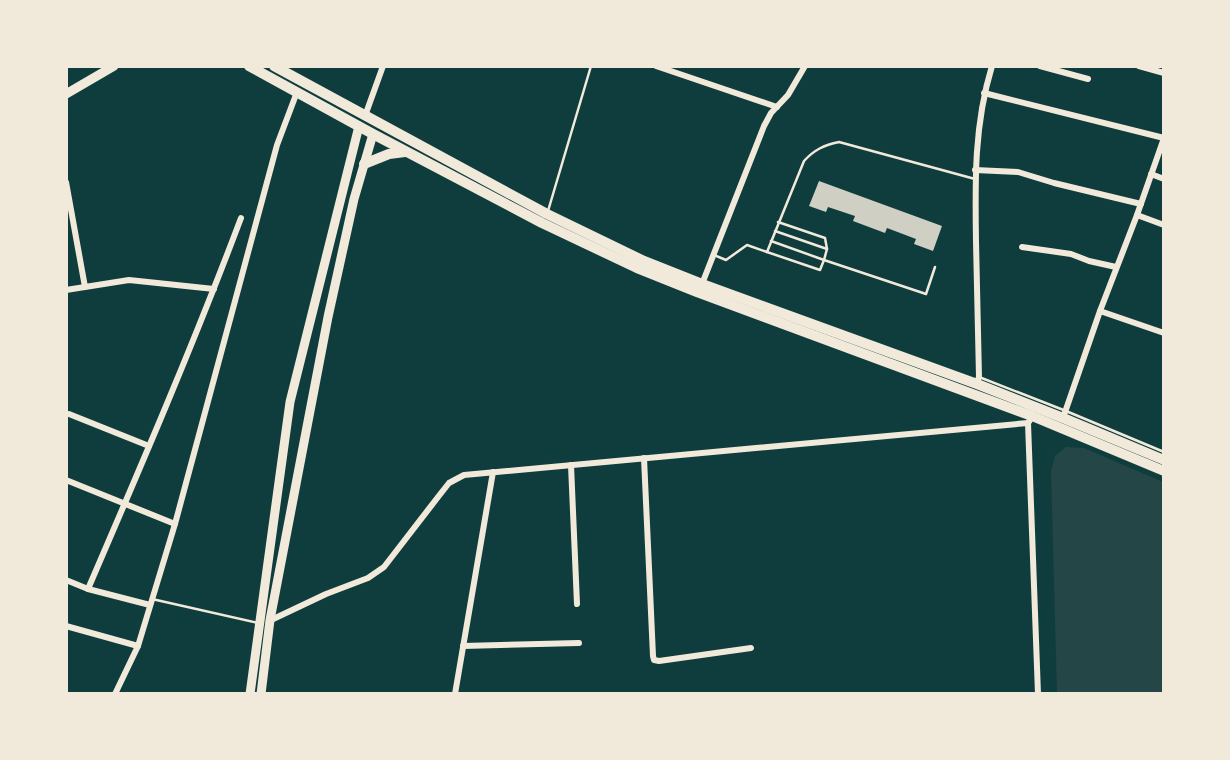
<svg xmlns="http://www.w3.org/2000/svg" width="1230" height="760" viewBox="0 0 1230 760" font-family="'Roboto Condensed',sans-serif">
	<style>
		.green { fill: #244646 }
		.building { fill: #cfcfc3 }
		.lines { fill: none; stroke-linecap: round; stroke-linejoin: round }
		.service { stroke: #f1e9da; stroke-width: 2.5 }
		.minor { stroke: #f1e9da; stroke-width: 6 }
		.secondary { stroke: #f1e9da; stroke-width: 9 }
		.trunk { stroke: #f1e9da; stroke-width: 10 }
	</style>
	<rect width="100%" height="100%" fill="#0f3d3e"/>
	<polygon class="green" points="1066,447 1084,448 1163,482 1163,693 1057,693 1051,471 1055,456"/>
	<polygon class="building" points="819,181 942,226 933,251 914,244 916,239 887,228 885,233 853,221 855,216 828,207 826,212 809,206"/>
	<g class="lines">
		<g class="service">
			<polyline points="548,211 591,66"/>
			<polyline points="778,222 825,238 827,249 824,260 926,294 935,267"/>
			<polyline points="775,231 827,249"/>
			<polyline points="767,252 820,270 824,260 771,241"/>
			<path d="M714 255 726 260 747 245 767 252 804 161C814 150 824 145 839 142L975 179"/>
			<polyline points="979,377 1066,411 1164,452"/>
			<polyline points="152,599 258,623"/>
		</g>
		<g class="minor">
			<polyline points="656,66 777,107"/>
			<polyline points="1040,66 1088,79"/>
			<polyline points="1139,66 1164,73"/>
			<polyline points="984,93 1164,138"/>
			<polyline points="365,116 383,66"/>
			<polyline points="975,170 1018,172 1054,183 1141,204"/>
			<polyline points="1151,174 1164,179"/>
			<polyline points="66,182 85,287"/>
			<polyline points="1137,215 1164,225"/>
			<polyline points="1022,247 1071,254 1089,261 1116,267"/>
			<polyline points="702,284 764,126 771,113 788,95 805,66"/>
			<polyline points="66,290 129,280 214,289"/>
			<polyline points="1100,311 1164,333"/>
			<path d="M976 385 979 377C978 332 977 287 976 242 975 181 974 125 992 66"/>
			<polyline points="69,414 149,446"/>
			<polyline points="1063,418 1100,311 1137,215 1164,138"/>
			<polyline points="1030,420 1028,423 1038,694"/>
			<polyline points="644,458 653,656 654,660 659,661 751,648"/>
			<polyline points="571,465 577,604"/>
			<polyline points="66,480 175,524"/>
			<polyline points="66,580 88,589 150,605"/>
			<path d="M88 589C141 466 194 343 241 218"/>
			<polyline points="269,621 326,594 368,578 384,567 438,497 449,483 464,475 1028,423"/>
			<polyline points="66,626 138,646"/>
			<polyline points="463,646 579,643"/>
			<polyline points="115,694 138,646 175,524 277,145 297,92"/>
			<polyline points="455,694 493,472"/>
		</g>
		<g class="secondary">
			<polyline points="66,94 114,66"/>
			<polyline points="250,694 290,402 359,126"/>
			<polyline points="261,694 270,620 328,317 354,199 373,134"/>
		</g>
		<g class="trunk">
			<polyline points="249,66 373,134 542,223 637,268 697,292 1032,416 1164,471"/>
			<polyline points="274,66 547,214 644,261 702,284 977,384 1063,418 1164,460"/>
			<polyline points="364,164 389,154 405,152"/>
		</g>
	</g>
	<rect width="1230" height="760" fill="none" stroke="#f1e9da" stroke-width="136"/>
</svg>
